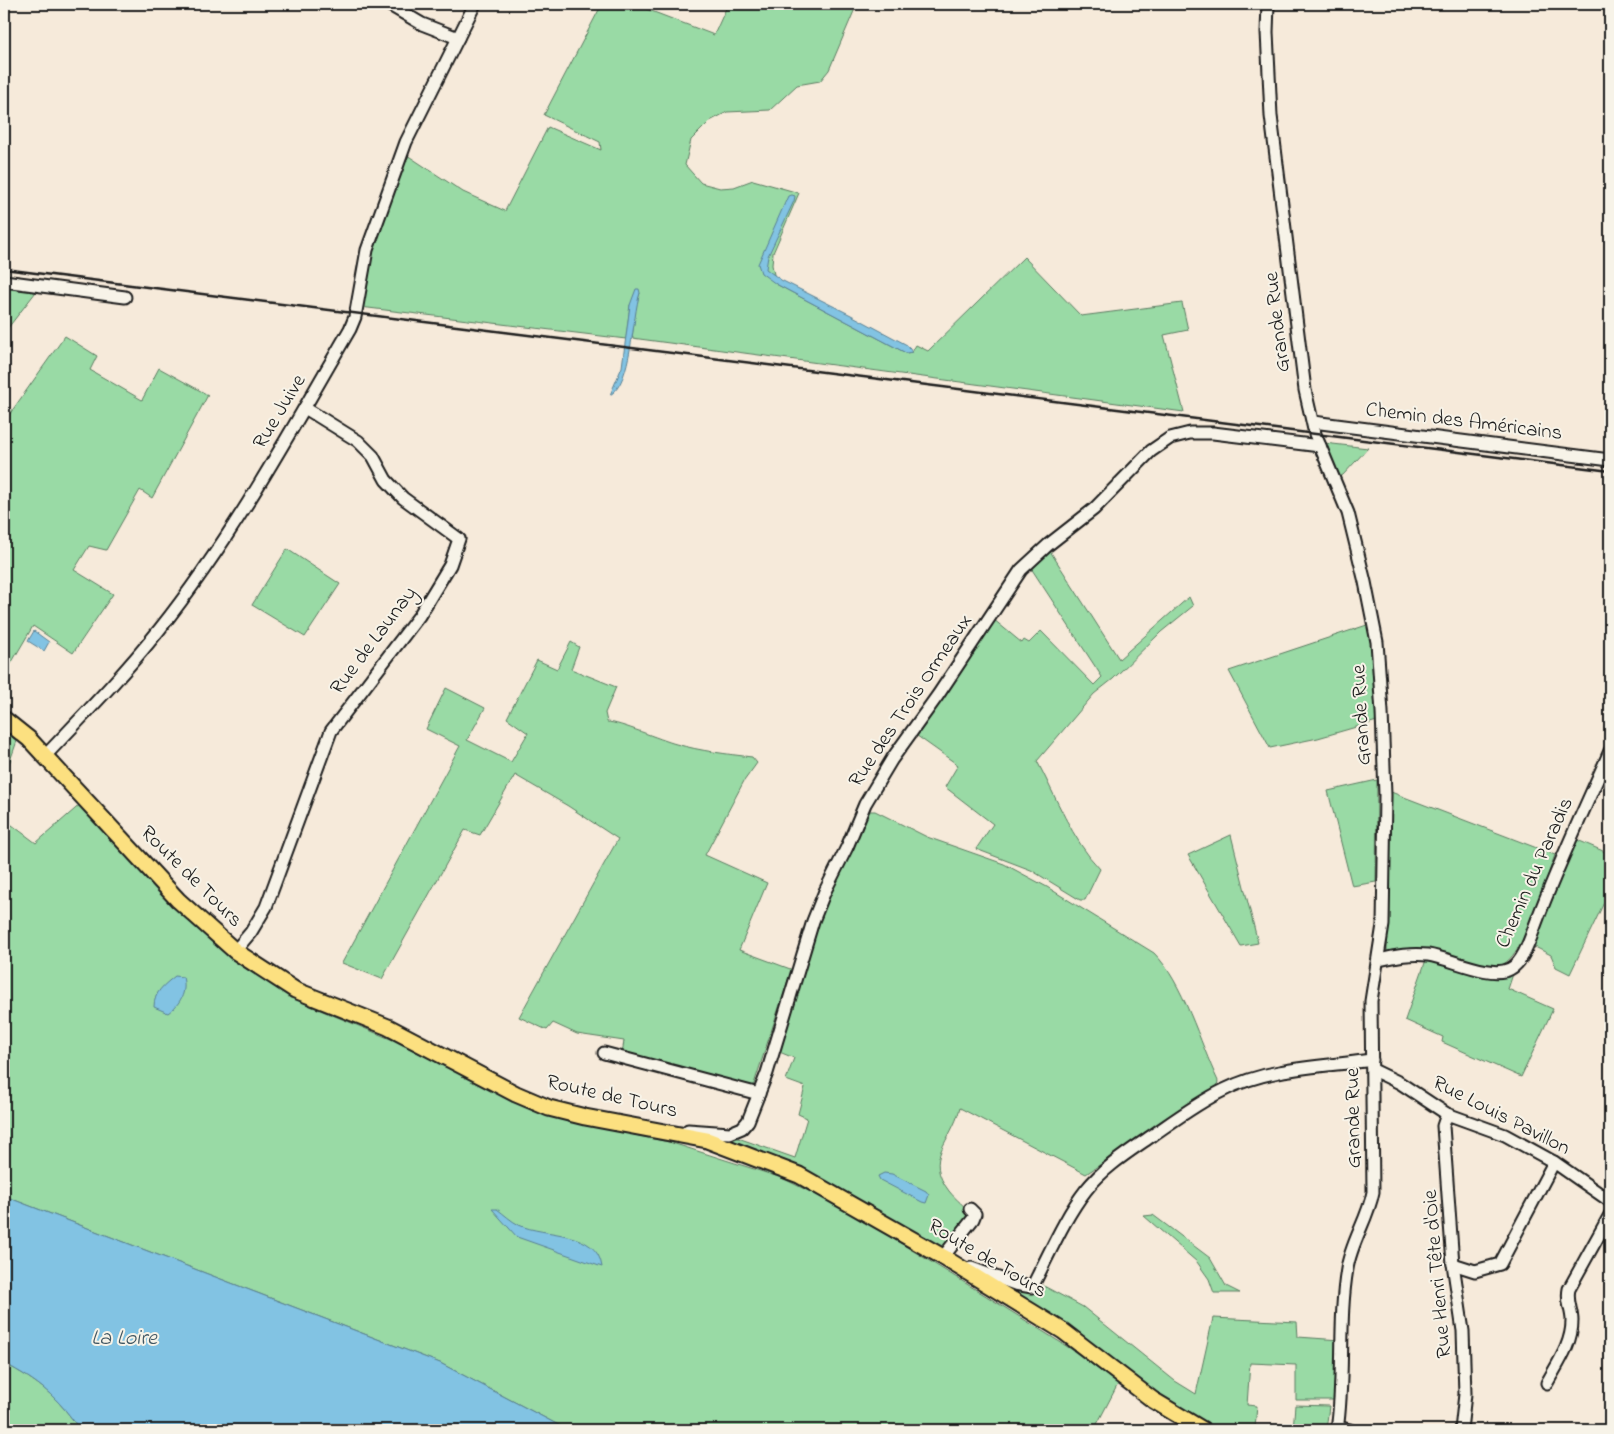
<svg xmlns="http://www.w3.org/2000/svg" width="1614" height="1434" viewBox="0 0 1614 1434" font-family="'Indie Flower',sans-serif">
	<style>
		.green { fill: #99daa5; stroke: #5a7b60 }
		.water { fill: #82c3e3; stroke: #598093 }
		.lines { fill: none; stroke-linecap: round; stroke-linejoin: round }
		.minor-casing { stroke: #1c1c1c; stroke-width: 15 }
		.major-casing { stroke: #1c1c1c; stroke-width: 19 }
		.minor { stroke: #f7f3e8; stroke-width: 11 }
		.major { stroke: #fce080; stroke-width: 15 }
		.rail { stroke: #1c1c1c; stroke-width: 2.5 }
		.labels { text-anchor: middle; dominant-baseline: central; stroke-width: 4; stroke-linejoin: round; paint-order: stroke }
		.street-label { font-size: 21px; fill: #1c1c1c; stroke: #f7f3e8 }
		.water-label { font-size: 22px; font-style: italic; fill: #405662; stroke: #f7f3e8 }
	</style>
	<rect width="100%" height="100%" fill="#f6eada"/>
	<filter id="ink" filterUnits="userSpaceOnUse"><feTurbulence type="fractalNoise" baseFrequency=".02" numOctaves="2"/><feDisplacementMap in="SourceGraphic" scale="10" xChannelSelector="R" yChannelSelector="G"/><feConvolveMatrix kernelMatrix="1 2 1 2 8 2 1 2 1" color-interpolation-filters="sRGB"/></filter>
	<g filter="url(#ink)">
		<g class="green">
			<polygon points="602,4 633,4 714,35 728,4 857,4 829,70 820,81 797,85 770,110 727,112 710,121 691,140 685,165 701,183 720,188 734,187 753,180 799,193 773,253 772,265 776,284 906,353 912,352 916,345 928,351 1024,257 1081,316 1182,303 1188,330 1164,335 1184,412 632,338 636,305 640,293 630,305 626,339 360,307 369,258 407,155 463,192 505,211 548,127 601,150 600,142 544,115"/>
			<polygon points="4,283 39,288 4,333"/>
			<polygon points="65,336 97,356 90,370 142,400 159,368 208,395 152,498 140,490 106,550 89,546 74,570 113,594 73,653 33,626 9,667 4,662 4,422"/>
			<polygon points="1324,443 1368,448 1343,475 1338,477"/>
			<polygon points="287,549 340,584 305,637 252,605"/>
			<path d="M1050 551 1119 659 1189 597 1193 606 1161 632 1113 679 1094 694 1037 761C1056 797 1072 840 1100 869L1085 900H1080L1031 870 976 849 993 824 945 787 958 765 913 733 993 619 1022 643 1024 640 1029 643 1041 631 1094 685 1102 677 1029 565Z"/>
			<polygon points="1370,624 1377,721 1318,738 1270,748 1229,671"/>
			<path d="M571 642 579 647 571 669 616 687 605 713 607 722C619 722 661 740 676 744 701 751 726 754 752 757L757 763 744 781 705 855 767 883 739 950 793 970 788 980 753 1087 622 1054 624 1041 577 1034 553 1023 547 1030 519 1017 618 839 568 806 515 775 480 835 465 830 382 979 342 963 460 746 426 729 446 688 485 708 467 740 511 762 528 733 507 718 537 660 557 669Z"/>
			<polygon points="4,728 18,738 4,778"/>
			<polygon points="1377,780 1376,882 1352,886 1328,791"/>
			<path d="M1391 792 1555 855C1547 876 1522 962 1500 965 1479 968 1460 955 1440 953 1423 952 1404 953 1387 953Z"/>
			<polygon points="83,802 207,935 261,978 308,1005 393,1040 534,1111 571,1122 669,1142 782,1178 847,1210 996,1302 1071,1349 1118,1384 1094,1430 568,1430 440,1363 4,1196 4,819 36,843"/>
			<path d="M870 811H875L927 837 1004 864 1047 887 1154 953C1183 982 1200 1043 1218 1081L1217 1087 1086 1174 960 1108C951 1143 923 1157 949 1191 956 1200 965 1205 970 1215L943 1248 879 1211 788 1163 712 1133 738 1138 795 1158 807 1118 798 1114 805 1087 786 1080 794 1058 777 1051 821 910 865 817Z"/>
			<polygon points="1231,835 1258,943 1241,946 1188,855"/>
			<polygon points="1575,839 1610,854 1610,890 1570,974 1556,967 1551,955 1529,944"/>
			<polygon points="1427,957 1514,971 1508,989 1553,1009 1521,1077 1442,1042 1443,1037 1405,1020"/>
			<polygon points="1153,1215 1210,1258 1226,1286 1240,1293 1214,1293 1209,1279 1197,1262 1144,1216"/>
			<polygon points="983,1273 1034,1290 1040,1284 1083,1307 1175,1381 1196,1394 1213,1318 1297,1322 1298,1337 1340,1340 1338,1400 1296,1400 1296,1365 1250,1363 1247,1405 1257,1406 1255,1428 1258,1430 1214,1430 1167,1403"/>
			<path d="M4 1363C39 1382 57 1396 80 1430H4Z"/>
			<polygon points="1295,1405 1329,1406 1326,1430 1293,1430"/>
		</g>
		<g class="water">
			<polygon points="792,195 795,196 794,201 768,256 766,269 781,280 851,315 907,345 912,352 906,353 776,284 761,273 758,264 788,196"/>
			<path d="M636 289H639L640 293C632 317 632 383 610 395L622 367 630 305Z"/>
			<polygon points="34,631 49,642 44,651 28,641"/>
			<path d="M175 976 183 977C187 993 180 1004 168 1013L154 1007C154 992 164 985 175 976Z"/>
			<polygon points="884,1173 892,1174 926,1191 929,1195 926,1203 922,1202 880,1180 878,1176"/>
			<path d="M4 1196 440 1363 568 1430H80C57 1396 39 1382 4 1363Z"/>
			<path d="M492 1209H497C504 1214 511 1221 519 1225 544 1237 597 1229 602 1267L517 1237Z"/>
		</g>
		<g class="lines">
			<g class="minor-casing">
				<g id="minor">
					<polyline points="388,4 422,24 458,38"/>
					<path d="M1268 4 1267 32 1271 116 1305 390 1315 434 1348 513 1365 582 1377 642 1382 712 1385 795 1383 925 1371 1001 1373 1192C1368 1219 1351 1242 1347 1269 1338 1322 1345 1377 1337 1430"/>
					<polyline points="4,281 125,297"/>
					<polyline points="1313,422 1610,460"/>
					<path d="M45 756C84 715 124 674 159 630 233 537 291 431 350 329L355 317 367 250 406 142 475 4"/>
					<polyline points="235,951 251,932 266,907 331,731 419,616 450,565 459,539 403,498 386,480 373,456 358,441 305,408"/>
					<path d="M1379 960C1396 956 1411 953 1428 955 1450 958 1490 979 1510 969 1524 962 1531 936 1536 923 1558 864 1585 808 1610 751"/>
					<polyline points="604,1053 759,1094"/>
					<polyline points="1373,1070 1400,1083 1447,1114 1505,1135 1554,1162 1610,1201"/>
					<polyline points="1447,1114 1443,1126 1453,1264 1463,1331 1465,1394 1461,1430"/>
					<polyline points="684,1134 688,1130 730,1133 742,1128 748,1121 767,1073 813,921 825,891 847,847 865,804 892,759 938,695 1021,570 1048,545 1094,509 1151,451 1170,438 1190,433 1213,433 1320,446"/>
					<polyline points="943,1257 973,1219 975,1214 970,1209"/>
					<polyline points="1453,1264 1475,1271 1500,1264 1554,1162"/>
					<path d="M964 1270 971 1268 1015 1284 1032 1287C1049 1255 1064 1218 1086 1190 1104 1167 1130 1151 1153 1135 1176 1119 1199 1102 1224 1090 1270 1067 1322 1067 1372 1060"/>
					<path d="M1547 1383C1558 1363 1572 1344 1572 1321 1572 1309 1566 1302 1569 1289L1610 1215"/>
					<polyline points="1337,1427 1350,1430"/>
				</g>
			</g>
			<g class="major-casing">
				<polyline id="major" points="4,719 29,739 178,900 235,951 295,990 388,1027 516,1094 549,1108 585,1117 707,1140 799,1175 943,1257 1063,1331 1153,1400 1203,1430"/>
			</g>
			<use href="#minor" class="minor"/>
			<use href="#major" class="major"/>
			<polyline class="rail" points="4,269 1610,471"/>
		</g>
	</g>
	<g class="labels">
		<g class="street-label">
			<text transform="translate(1278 322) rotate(-97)">Grande Rue</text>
			<text transform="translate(280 412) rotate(-59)">Rue Juive</text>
			<text transform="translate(1464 422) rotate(7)">Chemin des Américains</text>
			<text transform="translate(374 641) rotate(-53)">Rue de Launay</text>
			<text transform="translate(911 701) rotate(-56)">Rue des Trois Ormeaux</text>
			<text transform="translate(1362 715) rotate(-93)">Grande Rue</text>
			<text transform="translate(1535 873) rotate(-66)">Chemin du Paradis</text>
			<text transform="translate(191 877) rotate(45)">Route de Tours</text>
			<text transform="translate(612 1097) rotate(13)">Route de Tours</text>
			<text transform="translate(1501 1116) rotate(27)">Rue Louis Pavillon</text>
			<text transform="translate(1354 1118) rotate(-91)">Grande Rue</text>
			<text transform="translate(987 1259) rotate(31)">Route de Tours</text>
			<text transform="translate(1438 1274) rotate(-95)">Rue Henri Tête d'Oie</text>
		</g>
		<g class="water-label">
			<text x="124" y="1339">La Loire</text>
		</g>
	</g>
	<rect width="1614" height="1434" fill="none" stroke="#f7f3e8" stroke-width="20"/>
	<rect x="10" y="10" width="1594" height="1414" fill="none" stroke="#1c1c1c" stroke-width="2" filter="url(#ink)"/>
</svg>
